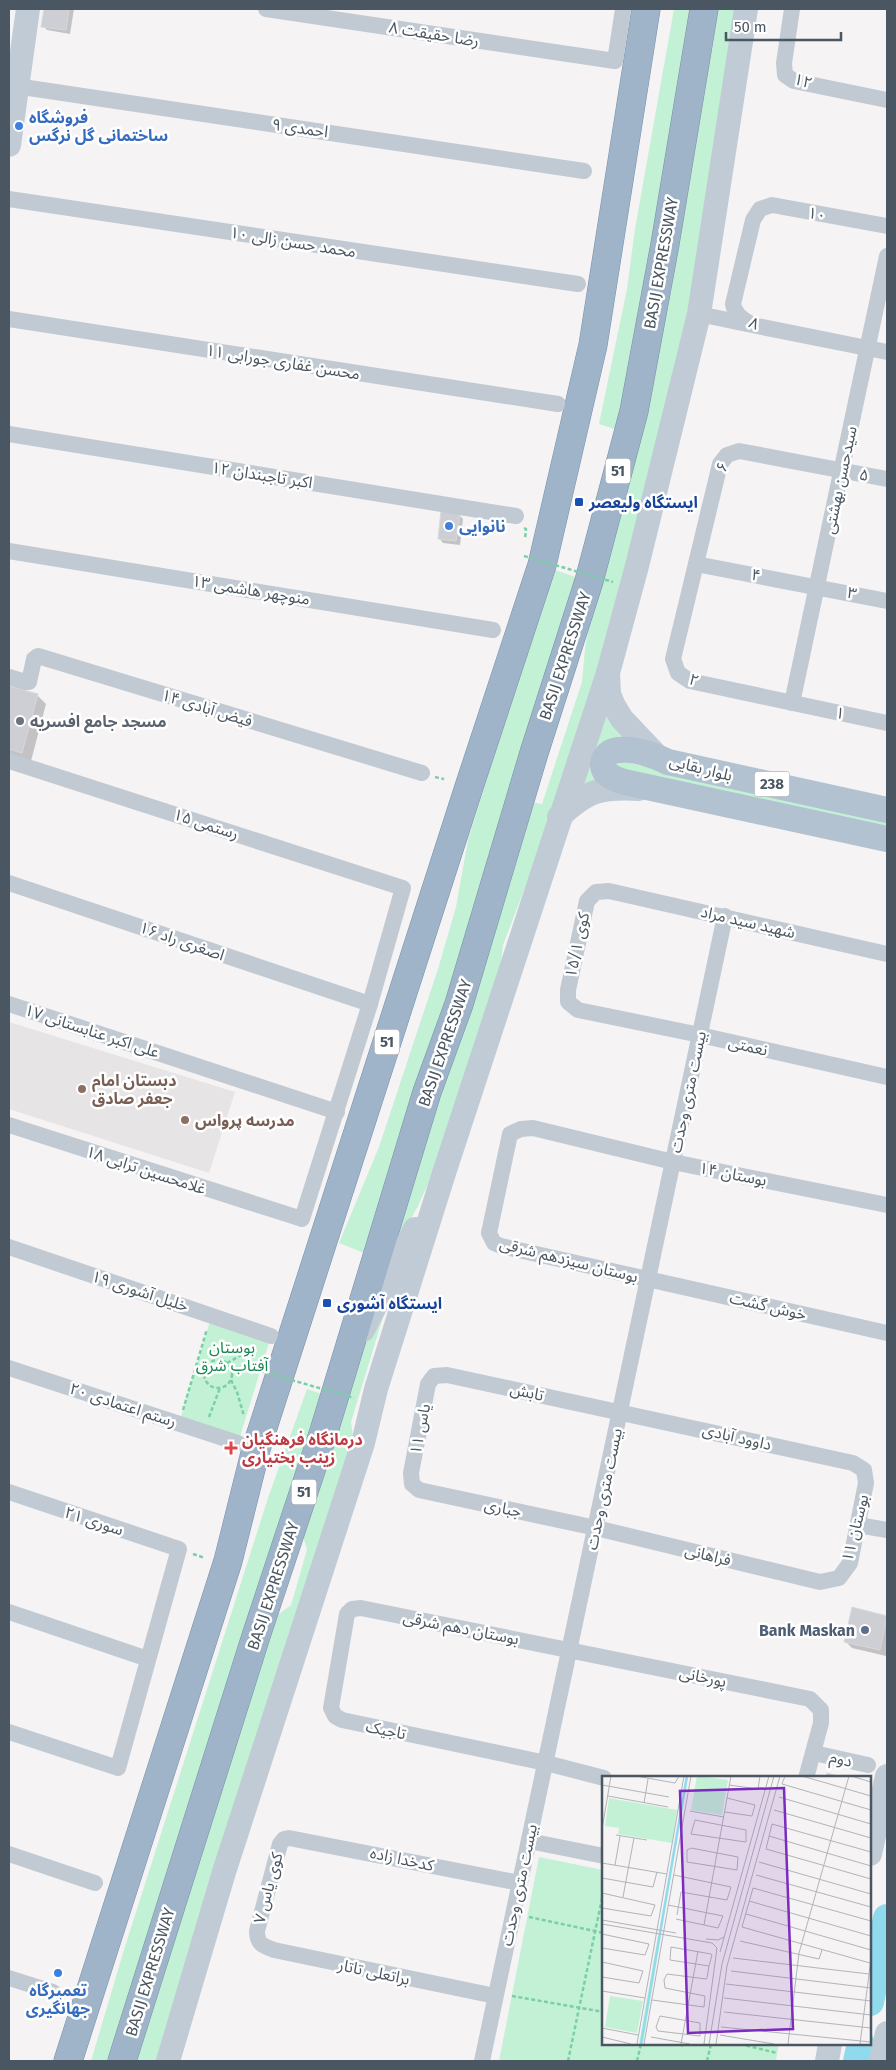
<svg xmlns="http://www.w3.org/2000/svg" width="896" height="2070" viewBox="0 0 896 2070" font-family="'Fira Sans','Noto Sans Arabic',sans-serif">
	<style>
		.education { fill: #e6e4e5 }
		.green { fill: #c3f1d5 }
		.shadow { fill: #0003 }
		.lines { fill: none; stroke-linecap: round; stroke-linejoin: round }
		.river { stroke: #90daee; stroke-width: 28 }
		.building { fill: #cdcfd5; stroke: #d7d9de }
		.trunk-casing { stroke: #7690ad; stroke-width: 29 }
		.path { stroke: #7ad0a6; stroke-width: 2.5; stroke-dasharray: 4 2.5; stroke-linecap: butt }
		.minor { stroke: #c1cad2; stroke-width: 16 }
		.secondary { stroke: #c1cbd6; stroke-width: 24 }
		.primary { stroke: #b3c2d1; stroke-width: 26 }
		.trunk { stroke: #9fb4c9; stroke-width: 28 }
		.path-bridge { stroke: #7ad0a6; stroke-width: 2.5; stroke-dasharray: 4 2.5; stroke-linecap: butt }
		.shop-dot { fill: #3f7fe0; stroke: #fff; stroke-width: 2 }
		.transit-dot { fill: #1a4fb4; stroke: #fff; stroke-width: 2 }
		.worship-dot { fill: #6b7280; stroke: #fff; stroke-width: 2 }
		.education-dot { fill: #8d6e63; stroke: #fff; stroke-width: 2 }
		.health-dot { fill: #e0444e; stroke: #fff; stroke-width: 2 }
		.service-dot { fill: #5c6f8a; stroke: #fff; stroke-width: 2 }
		.labels { text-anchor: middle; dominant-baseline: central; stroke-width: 5; stroke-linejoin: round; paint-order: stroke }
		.shield { fill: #fff; stroke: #808990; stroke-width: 1 }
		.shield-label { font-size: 15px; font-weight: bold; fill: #4a5661 }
		.street-label { font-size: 16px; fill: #4a5661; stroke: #fff }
		.shop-label { font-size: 16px; font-weight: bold; fill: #366cbe; stroke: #fff; text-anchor: start }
		.transit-label { font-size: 16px; font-weight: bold; fill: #164399; stroke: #fff; text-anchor: start }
		.worship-label { font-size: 16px; font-weight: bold; fill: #5b616d; stroke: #fff; text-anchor: start }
		.education-label { font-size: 16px; font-weight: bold; fill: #785e54; stroke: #fff; text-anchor: start }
		.park-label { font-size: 16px; fill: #17864f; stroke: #fff }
		.health-label { font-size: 16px; font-weight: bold; fill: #be3a42; stroke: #fff; text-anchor: start }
		.service-label { font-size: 16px; font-weight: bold; fill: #4e5e75; stroke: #fff; text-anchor: end }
		.inset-river { fill: none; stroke: #90daee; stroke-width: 2.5 }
		.inset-road { fill: none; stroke: #b1b4b9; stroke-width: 1 }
		.view { fill: #7b2cbf; fill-opacity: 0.15; stroke: #7b2cbf; stroke-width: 2.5 }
		.inset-edge { fill: none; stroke: #4a5661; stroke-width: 2.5 }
	</style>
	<rect width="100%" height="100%" fill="#f5f3f3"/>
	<polygon class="education" points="9,1022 235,1092 209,1173 9,1109"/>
	<g class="green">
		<polygon points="674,9 692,9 618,430 599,424 627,289 635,229"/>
		<polygon points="716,9 739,9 696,284 624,591 545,835 503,945 498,988 445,1146 418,1206 384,1267 531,802 542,804 582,682 585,649 589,625"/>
		<polygon points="555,570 578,578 454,976 364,1253 339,1243 379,1147 438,969 456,907 468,840 529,644"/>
		<polygon points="606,706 638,744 601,778 573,797"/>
		<polygon points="615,760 887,819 887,826 616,769"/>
		<polygon points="401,1258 351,1422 354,1443 157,2061 134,2061 275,1617 291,1605 307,1550 302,1532 362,1333"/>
		<polygon points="212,1315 271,1336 238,1443 179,1423"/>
		<polygon points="307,1389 322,1394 112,2061 91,2061 123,1953 268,1498"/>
		<polygon points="539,1857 603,1870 604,2044 779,2044 776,2061 499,2061"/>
	</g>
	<g class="shadow">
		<polygon points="46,9 74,9 70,34 47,30 43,26"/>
		<polygon points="459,515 463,519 460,545 443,543 439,538"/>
		<polygon points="9,688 37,695 46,704 31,761 9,755"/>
		<polygon points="853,1609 887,1617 886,1656 852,1648 845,1641"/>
	</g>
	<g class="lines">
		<g class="river">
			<polyline points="870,2002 887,1918"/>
			<polyline points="857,2061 861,2044"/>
		</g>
	</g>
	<g class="building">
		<polygon points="44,9 69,9 66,30 41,27"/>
		<polygon points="441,511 460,514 456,541 438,539"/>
		<polygon points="9,686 38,694 22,753 9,749"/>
		<polygon points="852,1607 887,1616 880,1650 844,1642"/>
		<polygon points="827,1773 846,1778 826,1778"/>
	</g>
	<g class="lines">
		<g class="trunk-casing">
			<g id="trunk">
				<polyline points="68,2061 228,1561 256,1449 469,787 542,565 593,345 646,9"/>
				<polyline points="122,2061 256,1636 324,1431 427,1092 459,1004 534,753 589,581 634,411 665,244 704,9"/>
			</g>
		</g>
		<g class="path">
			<polyline points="524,528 526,529 525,539"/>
			<polyline points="435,777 444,779"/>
			<circle cx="218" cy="1374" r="14"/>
			<polyline points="227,1363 256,1347"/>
			<polyline points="231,1380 237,1392 244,1416"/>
			<polyline points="183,1410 207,1329"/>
			<polyline points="209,1417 220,1388"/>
			<polyline points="193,1554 205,1558"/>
			<polyline points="529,1917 604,1933"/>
			<polyline points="512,1996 604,2012"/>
			<polyline points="679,2044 683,2046 687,2044"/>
			<polyline points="740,2044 777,2053"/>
			<polyline points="568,2061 604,1889"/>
			<polyline points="637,2061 641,2044"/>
			<polyline points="707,2061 711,2044"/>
		</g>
		<g class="minor">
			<polyline points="266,9 615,61 623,9"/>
			<polyline points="792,9 784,63 785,75 794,81 887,100"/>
			<polyline points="9,85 584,171"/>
			<polyline points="9,199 578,284"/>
			<path d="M887 226 772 205 760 209 753 220 733 304C735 315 743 319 752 325L887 352"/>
			<polyline points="699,314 747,324"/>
			<polyline points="9,319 558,404"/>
			<polyline points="9,434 516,516"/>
			<polyline points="887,479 739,451 727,455 720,464 673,659 678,673 690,681 887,723"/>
			<polyline points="9,551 493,630"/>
			<polyline points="696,564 887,601"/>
			<polyline points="9,677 25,682 29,682 34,659 38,656 422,773"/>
			<polyline points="792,703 887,256"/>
			<polyline points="9,761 403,888 370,1004 302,1219 9,1125"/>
			<polyline points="9,883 370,1004"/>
			<polyline points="887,954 609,891 596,892 587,901 568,990 568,1002 578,1010 700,1035 887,1077"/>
			<polyline points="9,1004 337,1112"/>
			<polyline points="887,1205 673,1162 533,1128 521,1129 510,1134 489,1233 494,1243 501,1246 887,1333"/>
			<polyline points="9,1247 271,1336"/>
			<polyline points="9,1368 238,1443"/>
			<polygon points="447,1375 853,1463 864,1470 866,1483 850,1563 839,1578 820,1582 596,1528 419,1490 412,1484 411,1473 428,1384 434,1376"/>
			<polyline points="9,1492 179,1549 118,1768 9,1732"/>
			<polyline points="858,1525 887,1530"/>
			<polyline points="9,1612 148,1659"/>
			<polyline points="814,1753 868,1765"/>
			<polyline points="604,1778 546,1763 342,1720 335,1716 331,1708 347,1614 352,1609 361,1608 810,1699 821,1710 821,1723 806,1778"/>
			<polyline points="529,1841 604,1856"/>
			<polyline points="9,1854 95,1883"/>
			<polyline points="9,1978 53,1992"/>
			<path d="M495 1996 274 1950C263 1946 257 1944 257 1931L280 1844 284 1839 289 1838 520 1883"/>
			<polyline points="482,2061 725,916"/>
		</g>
		<g class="secondary">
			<polyline points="9,145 28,9"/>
			<polyline points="657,756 622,719 614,706 609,694 608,673 637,566 699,314 746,9"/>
			<path d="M559 817C588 790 600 787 639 789"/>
			<polyline points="363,1330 415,1229"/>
			<polyline points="870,1854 887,1776"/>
			<polyline points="168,2061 224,1872 363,1443 376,1389 445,1170 608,673"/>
			<polyline points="827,2061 830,2044"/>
			<polyline points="881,2061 887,2033"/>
		</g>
		<path class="primary" d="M887 810 668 762C654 755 635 748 618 750 607 751 598 762 606 773 610 777 618 780 624 782L887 839"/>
		<use href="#trunk" class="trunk"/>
		<g class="path-bridge">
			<polyline points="524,556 613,582"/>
			<polyline points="260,1371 354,1398"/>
		</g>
	</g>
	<g class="shop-dot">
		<circle cx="19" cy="126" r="5"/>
		<circle cx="449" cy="526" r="5"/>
		<circle cx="58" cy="1973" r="5"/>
	</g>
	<g class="transit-dot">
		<rect x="574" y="497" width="10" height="10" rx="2.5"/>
		<rect x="322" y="1298" width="10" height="10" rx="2.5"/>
	</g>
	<circle class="worship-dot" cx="20" cy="721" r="5"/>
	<g class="education-dot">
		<circle cx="82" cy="1089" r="5"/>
		<circle cx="185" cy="1120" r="5"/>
	</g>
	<path class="health-dot" d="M228.5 1440.5h5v5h5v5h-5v5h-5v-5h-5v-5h5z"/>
	<circle class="service-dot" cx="865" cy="1630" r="5"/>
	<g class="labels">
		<g class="shield">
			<rect x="605.5" y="458.5" width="25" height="25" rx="4"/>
			<rect x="754.5" y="771.5" width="35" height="25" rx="4"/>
			<rect x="374.5" y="1029.5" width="25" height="25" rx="4"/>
			<rect x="291.5" y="1479.5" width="25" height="25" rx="4"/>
		</g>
		<g class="shield-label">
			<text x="618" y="471">51</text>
			<text x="772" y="784">238</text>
			<text x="387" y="1042">51</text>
			<text x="304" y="1492">51</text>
		</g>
		<g class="street-label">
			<text transform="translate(434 34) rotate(9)">رضا حقیقت ۸</text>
			<text transform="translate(803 81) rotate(17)">۱۲</text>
			<text transform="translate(300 128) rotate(8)">احمدی ۹</text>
			<text transform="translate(817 214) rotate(10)">۱۰</text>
			<text transform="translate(293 242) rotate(9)">محمد حسن زالی ۱۰</text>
			<text transform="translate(661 263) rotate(-80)">BASIJ EXPRESSWAY</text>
			<text transform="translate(754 323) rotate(22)">۸</text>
			<text transform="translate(283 362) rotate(9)">محسن غفاری جورابی ۱۱</text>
			<text transform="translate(722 467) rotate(-67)">۶</text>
			<text transform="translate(262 475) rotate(9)">اکبر تاجبندان ۱۲</text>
			<text transform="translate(864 475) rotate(10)">۵</text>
			<text transform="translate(840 480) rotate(-78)">سیدحسن بهشتی</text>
			<text transform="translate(756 575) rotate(11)">۴</text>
			<text transform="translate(251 590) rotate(9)">منوچهر هاشمی ۱۳</text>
			<text transform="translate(852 593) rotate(12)">۳</text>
			<text transform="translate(565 656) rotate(-72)">BASIJ EXPRESSWAY</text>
			<text transform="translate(694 680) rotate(20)">۲</text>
			<text transform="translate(207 708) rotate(17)">فیض آبادی ۱۴</text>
			<text transform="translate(840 713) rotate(12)">۱</text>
			<text transform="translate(701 768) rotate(14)">بلوار بقایی</text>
			<text transform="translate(206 824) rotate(18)">رستمی ۱۵</text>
			<text transform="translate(748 922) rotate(13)">شهید سید مراد</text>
			<text transform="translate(182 941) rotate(19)">اصغری راد ۱۶</text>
			<text transform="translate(577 945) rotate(-78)">کوی ۱۵/۱</text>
			<text transform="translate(92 1031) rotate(18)">علی اکبر عنابستانی ۱۷</text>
			<text transform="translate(445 1043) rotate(-71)">BASIJ EXPRESSWAY</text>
			<text transform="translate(748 1046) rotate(13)">نعمتی</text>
			<text transform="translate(688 1092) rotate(-78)">بیست متری وحدت</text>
			<text transform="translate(146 1170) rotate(18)">غلامحسین ترابی ۱۸</text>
			<text transform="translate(733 1174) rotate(11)">بوستان ۱۴</text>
			<text transform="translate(569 1260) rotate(14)">بوستان سیزدهم شرقی</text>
			<text transform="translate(140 1291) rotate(18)">خلیل آشوری ۱۹</text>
			<text transform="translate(768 1306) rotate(13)">خوش گشت</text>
			<text transform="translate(527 1392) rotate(12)">تابش</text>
			<text transform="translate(123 1405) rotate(18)">رستم اعتمادی ۲۰</text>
			<text transform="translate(420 1429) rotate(-79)">یاس ۱۱</text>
			<text transform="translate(737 1437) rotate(13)">داوود آبادی</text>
			<text transform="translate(604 1489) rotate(-78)">بیست متری وحدت</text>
			<text transform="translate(503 1508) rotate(12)">جباری</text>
			<text transform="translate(94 1521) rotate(18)">سوری ۲۱</text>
			<text transform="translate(855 1528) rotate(-76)">بوستان ۱۱</text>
			<text transform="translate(708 1555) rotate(14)">فراهانی</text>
			<text transform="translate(273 1586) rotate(-72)">BASIJ EXPRESSWAY</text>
			<text transform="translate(461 1628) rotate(11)">بوستان دهم شرقی</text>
			<text transform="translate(703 1677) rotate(12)">پورخانی</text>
			<text transform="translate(386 1730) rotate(12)">تاجیک</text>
			<text transform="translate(841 1759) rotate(13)">دوم</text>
			<text transform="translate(402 1859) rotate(12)">کدخدا زاده</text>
			<text transform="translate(519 1885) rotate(-78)">بیست متری وحدت</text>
			<text transform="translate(268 1888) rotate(-75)">کوی یاس ۷</text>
			<text transform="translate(150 1972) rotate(-73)">BASIJ EXPRESSWAY</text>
			<text transform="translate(374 1972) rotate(12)">براتعلی تاتار</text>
		</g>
		<g class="shop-label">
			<text x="29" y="117">فروشگاه<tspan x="29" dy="18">ساختمانی گل نرگس</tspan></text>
			<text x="459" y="526">نانوایی</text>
			<text x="58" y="1990" text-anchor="middle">تعمیرگاه<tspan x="58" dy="18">جهانگیری</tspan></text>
		</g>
		<g class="transit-label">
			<text x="589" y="502">ایستگاه ولیعصر</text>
			<text x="337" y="1303">ایستگاه آشوری</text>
		</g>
		<g class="worship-label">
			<text x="30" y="721">مسجد جامع افسریه</text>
		</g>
		<g class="education-label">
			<text x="92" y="1080">دبستان امام<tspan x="92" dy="18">جعفر صادق</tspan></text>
			<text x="195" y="1120">مدرسه پرواس</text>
		</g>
		<g class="park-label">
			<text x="232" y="1347">بوستان<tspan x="232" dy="18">آفتاب شرق</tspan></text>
		</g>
		<g class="health-label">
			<text x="242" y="1439">درمانگاه فرهنگیان<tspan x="242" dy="18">زینب بختیاری</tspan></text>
		</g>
		<g class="service-label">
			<text x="855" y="1630">Bank Maskan</text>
		</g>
	</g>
	<g transform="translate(602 1776)">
		<rect width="269" height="269" fill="#f5f3f3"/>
		<path d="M95 0 126 4 120 39 89 34ZM7 22 75 34 70 67 16 58 17 52 3 50ZM56 160H59L41 268H37ZM8 220 41 225 35 257 3 251Z" fill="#c3f1d5"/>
		<path class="inset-river" d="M39 268 85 0"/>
		<path class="inset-road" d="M34 0 73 7 77 0M183 0 180 8 269 34M200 0 269 20M249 0 269 6M0 9 67 21M127 9 156 13 158 0M6 20 66 31M177 21 269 48M42 27 46 3M172 34 269 62M88 35 122 41M123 36 150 40 153 29 125 22M93 44 144 54V66L89 58ZM0 53 9 0M14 59 45 64M167 60 269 90M89 72 136 81 135 94 85 86V74ZM269 76 170 48 164 73 269 103M157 86 269 118M0 87 65 98M13 89 18 60M72 99 129 111 125 124 79 116 75 139M154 99 269 131M0 102 51 111 55 96M0 117 53 129 49 140 0 132M21 121 32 62M147 125 269 160M66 129 121 140 116 152 74 143M144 138 269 174M0 144 74 157M0 148 110 167 115 172 102 268M102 149 129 0M0 158 47 168 43 179 0 172M104 163 116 164 122 161M138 165 217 183 220 174M118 176 167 0M131 182 267 198M0 186 41 195 37 207 0 201M268 187 140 151 151 112 269 145M129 195 269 212M124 208 269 225M0 215 43 222M122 222 269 239M50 224 102 231 103 220 63 212 62 204 65 198 104 203 105 202 107 190 110 179 109 178 69 171 68 184 107 190M122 236 269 252M58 240 98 247V260L56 255 54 251ZM119 251 269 266M0 252 36 259M118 259 172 268M0 261 29 268M49 261 88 268M35 268 82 0M42 268 89 0M79 268 96 175M107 268 120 188 172 0M114 268 125 190 178 0M186 268 197 177 247 0M258 268 269 183"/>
		<path class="view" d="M182 12 191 253 86 257 78 15Z"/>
		<rect width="269" height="269" class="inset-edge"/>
	</g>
	<rect width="896" height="2070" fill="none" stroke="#4a5661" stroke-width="20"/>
	<path d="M726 32v8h115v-8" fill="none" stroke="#4a5661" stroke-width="2.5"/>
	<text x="734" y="32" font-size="15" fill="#4a5661" stroke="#ffffff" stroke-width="4" paint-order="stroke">50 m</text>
</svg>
